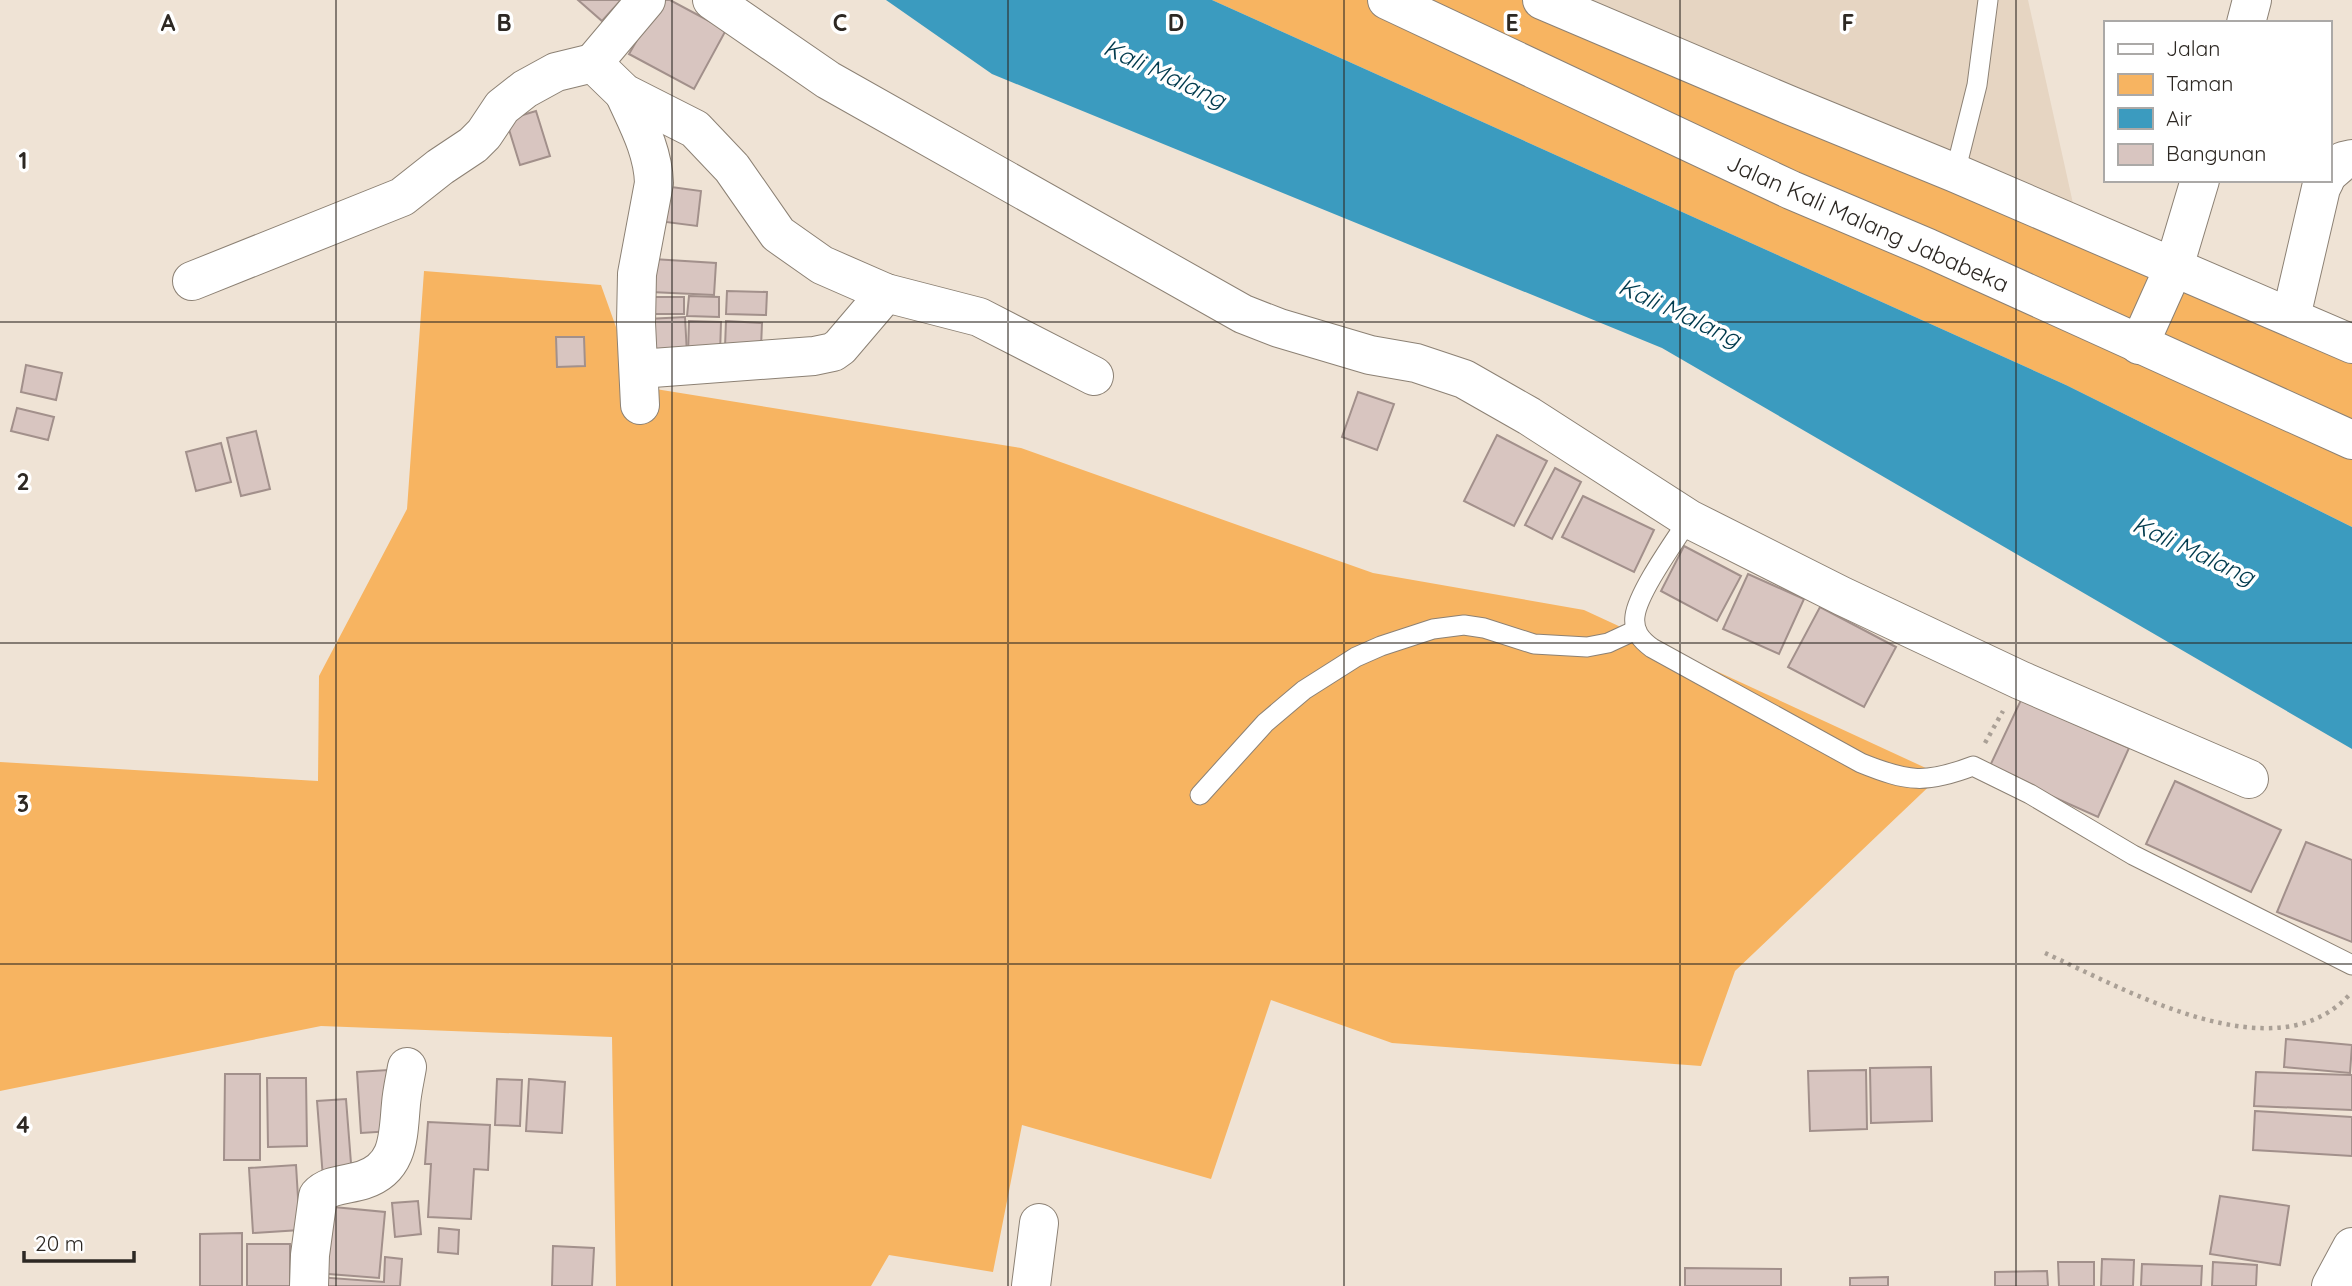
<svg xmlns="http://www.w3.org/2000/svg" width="2352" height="1286" viewBox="0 0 2352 1286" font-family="Quicksand,sans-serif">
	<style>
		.built { fill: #e6d5c2 }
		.green { fill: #f7b461 }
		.water { fill: #3b9bbf }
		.building { fill: #d8c5c0; stroke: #a2908b; stroke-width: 2 }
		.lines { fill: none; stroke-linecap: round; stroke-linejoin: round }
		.lane-casing { stroke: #8c8174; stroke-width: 21 }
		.street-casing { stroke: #8c8174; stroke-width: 40 }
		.secondary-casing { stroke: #8c8174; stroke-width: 40 }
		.path { stroke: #aaa096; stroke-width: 4.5; stroke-dasharray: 3.5 5; stroke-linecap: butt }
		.lane { stroke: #fff; stroke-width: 19 }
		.street { stroke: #fff; stroke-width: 38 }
		.secondary { stroke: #fff; stroke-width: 38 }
		.grid { fill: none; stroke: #2d2823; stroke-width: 2; stroke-opacity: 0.55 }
		.labels { text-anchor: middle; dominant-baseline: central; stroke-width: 7; stroke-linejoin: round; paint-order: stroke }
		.street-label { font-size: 23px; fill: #2d2823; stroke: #fff }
		.water-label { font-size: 24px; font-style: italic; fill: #003a4d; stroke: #fff }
		.grid-label { font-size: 23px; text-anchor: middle; font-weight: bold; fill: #2d2823; stroke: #fff; stroke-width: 7; stroke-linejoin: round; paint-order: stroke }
	</style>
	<rect width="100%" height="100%" fill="#efe3d5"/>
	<polygon class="built" points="1543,0 2028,0 2078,226"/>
	<g class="green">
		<polygon points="1212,0 1546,0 2352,344 2352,527 2066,385"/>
		<polygon points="424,271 601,285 637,386 1021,448 1373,573 1584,610 1941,775 1735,971 1701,1066 1392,1043 1271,1000 1211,1179 1022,1125 993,1272 889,1255 871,1286 616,1286 612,1037 321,1026 0,1091 0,762 318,781 319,676 407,509"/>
	</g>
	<polygon class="water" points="886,0 1212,0 2066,385 2352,527 2352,749 1662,348 992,74"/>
	<g class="building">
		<polygon points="578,0 621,0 602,21"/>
		<polygon points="660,0 670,0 726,30 694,89 629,54"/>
		<polygon points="536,111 550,156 520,165 506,120"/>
		<polygon points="664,186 701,191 697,226 658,221"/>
		<polygon points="653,259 716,263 714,295 651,292"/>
		<polygon points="727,291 767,292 766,315 726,314"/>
		<polygon points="689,296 719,297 719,317 687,316"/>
		<polygon points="652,297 684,297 684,314 651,314"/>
		<polygon points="685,317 687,354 648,356 647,319"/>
		<polygon points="689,321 721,322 720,354 688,353"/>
		<polygon points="726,321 762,323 761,348 725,347"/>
		<polygon points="556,337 584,337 585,366 557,367"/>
		<polygon points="26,365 62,373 56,400 21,392"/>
		<polygon points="1358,392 1394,404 1377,450 1342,437"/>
		<polygon points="17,408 54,417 48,440 11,431"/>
		<polygon points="256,431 270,489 241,496 227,438"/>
		<polygon points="1497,435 1547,461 1514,526 1464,501"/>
		<polygon points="221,443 231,482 196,491 186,452"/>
		<polygon points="1555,468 1581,482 1552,539 1525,525"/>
		<polygon points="1583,496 1654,530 1634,572 1562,537"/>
		<polygon points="1684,546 1741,576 1717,621 1661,591"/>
		<polygon points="1748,574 1804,599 1779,654 1723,629"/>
		<polygon points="1820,607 1896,647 1864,707 1788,667"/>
		<polygon points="2021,700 2129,748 2098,817 1989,768"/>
		<polygon points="2175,781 2281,830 2251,892 2146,844"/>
		<polygon points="2306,842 2352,860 2352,942 2277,912"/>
		<polygon points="2286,1039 2352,1045 2350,1073 2284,1067"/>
		<polygon points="1931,1067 1932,1121 1871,1123 1870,1068"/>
		<polygon points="388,1070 392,1131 361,1133 357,1072"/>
		<polygon points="1866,1070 1867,1129 1810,1131 1808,1071"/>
		<polygon points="2256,1072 2352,1075 2352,1110 2254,1106"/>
		<polygon points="225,1074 260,1074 260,1160 224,1160"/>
		<polygon points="267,1078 306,1078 307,1146 268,1147"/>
		<polygon points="497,1079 522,1080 520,1126 495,1125"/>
		<polygon points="529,1079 565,1082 562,1133 526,1131"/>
		<polygon points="346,1099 352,1176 323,1178 317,1101"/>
		<polygon points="2255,1111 2352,1117 2352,1156 2253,1150"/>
		<polygon points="428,1122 490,1125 488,1170 474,1169 471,1219 428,1217 431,1164 425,1164"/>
		<polygon points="296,1165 300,1230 253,1233 249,1168"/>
		<polygon points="2220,1196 2289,1206 2280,1265 2210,1254"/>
		<polygon points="418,1201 421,1234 395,1237 392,1203"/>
		<polygon points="323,1206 385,1212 379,1278 316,1273"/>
		<polygon points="439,1228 459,1230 458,1254 438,1252"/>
		<polygon points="242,1233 242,1286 200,1286 200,1234"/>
		<rect x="247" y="1244" width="43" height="42"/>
		<polygon points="553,1246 594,1248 592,1286 552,1286"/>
		<polygon points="385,1257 402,1259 400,1286 318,1286 318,1277 384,1282"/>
		<polygon points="2102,1259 2134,1260 2133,1286 2101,1286"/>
		<polygon points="2058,1262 2094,1262 2094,1286 2059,1286"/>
		<polygon points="2213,1262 2257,1265 2256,1286 2212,1286"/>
		<polygon points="2142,1264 2202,1266 2201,1286 2141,1286"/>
		<polygon points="1685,1268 1781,1269 1781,1286 1685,1286"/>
		<polygon points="2047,1271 2048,1286 1995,1286 1995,1272"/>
		<polygon points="1888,1277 1888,1286 1850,1286 1850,1278"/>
	</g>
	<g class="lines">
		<g class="lane-casing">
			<g id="lane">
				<polyline points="1955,173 1977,85 1988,0"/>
				<path d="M1689 519C1675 541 1638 592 1635 616 1633 631 1641 640 1652 648L1861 763C1908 782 1926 784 1973 766L2030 794 2133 855 2352 965"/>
				<polyline points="1200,795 1265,723 1304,690 1356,657 1381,646 1433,629 1464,625 1484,628 1534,644 1587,647 1608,643 1636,630"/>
			</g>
		</g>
		<g class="street-casing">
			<g id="street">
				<polyline points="646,0 593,63 624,93 695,129 732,168 778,234 822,265 886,293 979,317 1094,376"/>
				<polyline points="712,0 828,80 1243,314 1279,328 1370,355 1416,363 1464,379 1529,416 1689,519 1842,596 2020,680 2249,779"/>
				<polyline points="2246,23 2252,0"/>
				<path d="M624 93C637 122 653 150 654 183L637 274 636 323 640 405"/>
				<polyline points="2329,173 2343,161 2352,159"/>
				<polyline points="192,281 402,197 440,167 473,145 484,134 502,107 525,89 556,72 593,63"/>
				<polyline points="2291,317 2321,188 2325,180"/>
				<polyline points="2139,345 2174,267 2200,180"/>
				<polyline points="639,369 814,356 833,352 840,347 886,293"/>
				<path d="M309 1286 310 1255 318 1196C328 1184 348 1185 363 1180 400 1168 398 1135 401 1104 402 1091 405 1079 407 1067"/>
				<polyline points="1031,1286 1039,1223"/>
				<polyline points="2331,1286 2352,1247"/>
			</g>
		</g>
		<g class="secondary-casing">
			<g id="secondary">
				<polyline points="1387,0 1791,190 1928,248 2352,440"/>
				<polyline points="1542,0 1789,105 1955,173 2352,344"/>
			</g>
		</g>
		<g class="path">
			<polyline points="1985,743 2003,711"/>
			<path d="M2045 953C2125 989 2277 1077 2351 993"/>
		</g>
		<use href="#lane" class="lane"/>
		<use href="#street" class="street"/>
		<use href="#secondary" class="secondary"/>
	</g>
	<path class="grid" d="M336 0V1286M672 0V1286M1008 0V1286M1344 0V1286M1680 0V1286M2016 0V1286M0 322H2352M0 643H2352M0 964H2352"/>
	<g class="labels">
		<g class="street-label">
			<text transform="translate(1868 223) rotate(24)">Jalan Kali Malang Jababeka</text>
		</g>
		<g class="water-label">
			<text transform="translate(1165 73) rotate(25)">Kali Malang</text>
			<text transform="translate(1680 312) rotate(25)">Kali Malang</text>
			<text transform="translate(2194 550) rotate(25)">Kali Malang</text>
		</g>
	</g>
	<g class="grid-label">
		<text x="168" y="31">A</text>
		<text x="504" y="31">B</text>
		<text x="840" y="31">C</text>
		<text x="1176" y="31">D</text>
		<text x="1512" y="31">E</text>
		<text x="1848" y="31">F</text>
		<text x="23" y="169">1</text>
		<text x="23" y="490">2</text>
		<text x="23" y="812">3</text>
		<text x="23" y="1133">4</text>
	</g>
	<rect x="2104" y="21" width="228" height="161" fill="#ffffff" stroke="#aba9a7" stroke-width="2"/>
	<rect x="2118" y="44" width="35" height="10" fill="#ffffff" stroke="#aba9a7" stroke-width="2"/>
	<text x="2166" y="56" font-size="21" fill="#2d2823">Jalan</text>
	<rect x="2118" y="74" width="35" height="21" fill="#f7b461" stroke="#aba9a7" stroke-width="2"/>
	<text x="2166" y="91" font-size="21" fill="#2d2823">Taman</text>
	<rect x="2118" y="108" width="35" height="21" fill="#3b9bbf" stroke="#aba9a7" stroke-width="2"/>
	<text x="2166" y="126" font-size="21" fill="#2d2823">Air</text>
	<rect x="2118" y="144" width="35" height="21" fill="#d8c5c0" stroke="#aba9a7" stroke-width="2"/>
	<text x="2166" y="161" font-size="21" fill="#2d2823">Bangunan</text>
	<path d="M24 1251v10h110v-10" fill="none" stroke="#2d2823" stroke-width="3.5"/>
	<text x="35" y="1251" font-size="21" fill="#2d2823" stroke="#ffffff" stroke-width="5" paint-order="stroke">20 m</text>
</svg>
